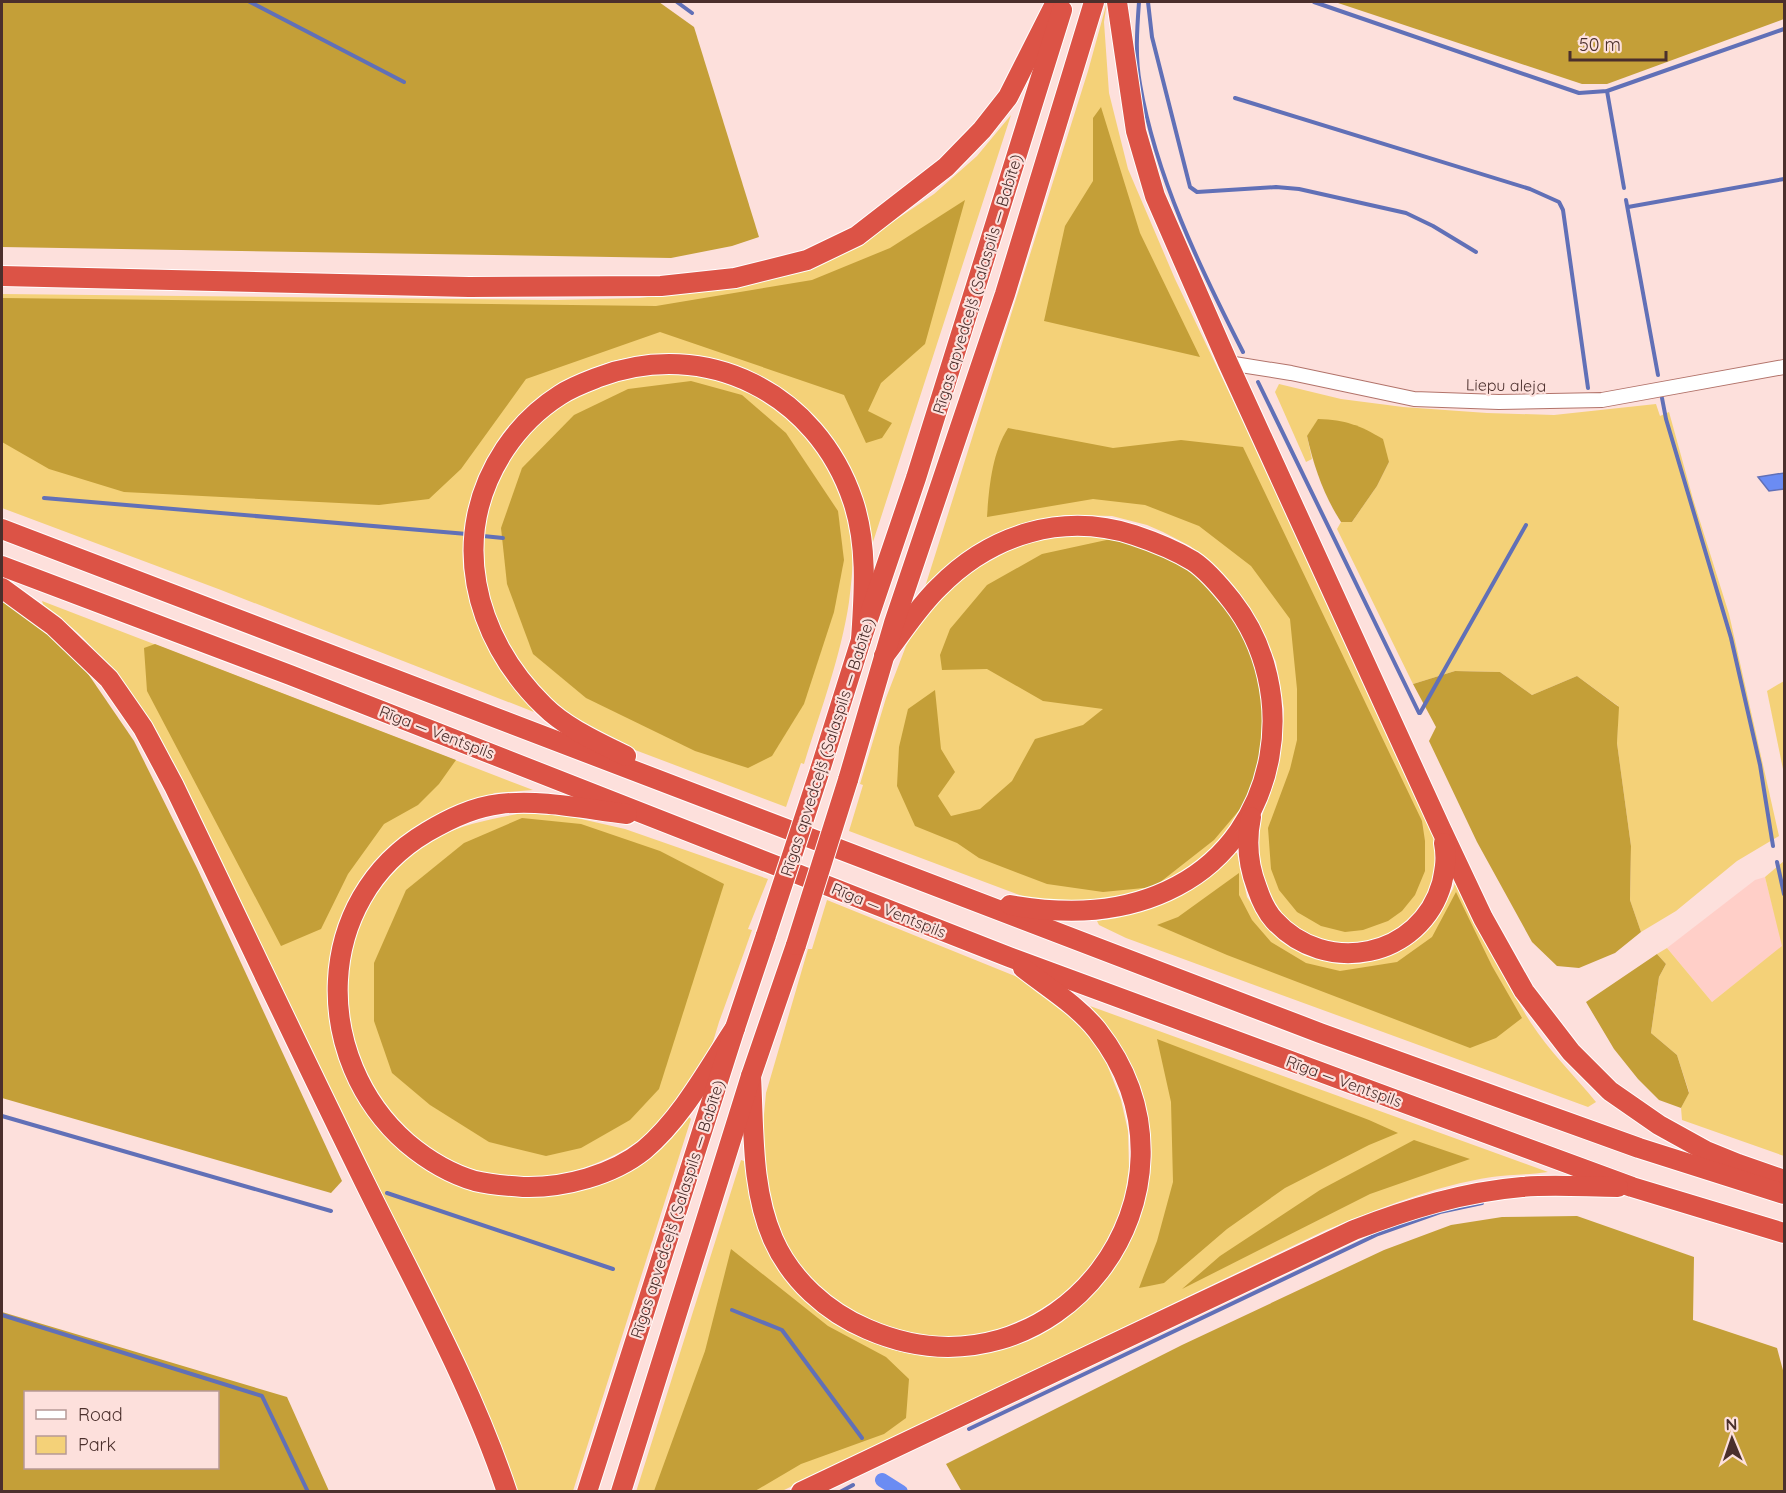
<svg xmlns="http://www.w3.org/2000/svg" width="1786" height="1493" viewBox="0 0 1786 1493" font-family="Quicksand,sans-serif">
	<style>
		.built { fill: #ffcfc8 }
		.green { fill: #f4d178 }
		.forest { fill: #c49f38; fill-rule: evenodd }
		.water { fill: #6b8cf3; stroke: #6170b7; stroke-width: 1.5 }
		.lines { fill: none; stroke-linecap: round; stroke-linejoin: round }
		.stream { stroke: #6170b7; stroke-width: 4 }
		.canal { stroke: #6b8cf3; stroke-width: 14 }
		.minor-casing { stroke: #b2736a; stroke-width: 16 }
		.highway-casing { stroke: #fff; stroke-width: 22 }
		.minor { stroke: #fff; stroke-width: 14 }
		.highway { stroke: #dc5346; stroke-width: 20 }
		.highway-bridge-casing { stroke: #fff; stroke-width: 22; stroke-linecap: butt }
		.highway-bridge { stroke: #dc5346; stroke-width: 20 }
		.labels { text-anchor: middle; dominant-baseline: central; stroke-width: 4.5; stroke-linejoin: round; paint-order: stroke }
		.street-label { font-size: 16px; fill: #4b2f2c; stroke: #fde0dc }
	</style>
	<rect width="100%" height="100%" fill="#fde0dc"/>
	<polygon class="built" points="1765,877 1783,946 1712,1002 1667,948 1755,880"/>
	<g class="green">
		<polygon points="1107,2 1104,22 1109,93 1128,169 1175,279 1438,831 1438,868 1423,908 1391,935 1364,944 1339,945 1315,937 1289,922 1280,913 1260,878 1256,832 1275,780 1281,749 1284,709 1276,662 1254,616 1238,592 1204,557 1190,546 1163,532 1147,525 1112,516 1065,515 1023,524 995,535 960,555 925,587 1088,71"/>
		<path d="M1011 115 873 542 870 546C863 529 865 509 860 492 855 473 827 431 813 415 800 401 782 391 766 381 748 371 728 361 707 357 603 339 500 397 472 500 466 522 460 549 464 572 473 626 501 669 534 712L221 590 2 508V294L555 300 639 298 729 288 860 244 934 194 977 156Z"/>
		<path d="M649 373C662 373 676 373 690 374 772 384 834 445 851 525 855 549 852 578 849 602 841 656 820 712 804 764L801 763 786 807 598 736 562 711 517 662 491 608 485 582 482 550 486 515 491 495 512 453 531 429 556 409 584 393 613 381Z"/>
		<polygon points="1279,384 1341,399 1403,407 1487,413 1554,415 1656,404 1660,416 1669,412 1693,499 1729,614 1779,836 1737,861 1676,911 1641,932 1630,900 1631,846 1617,743 1618,706 1577,676 1532,695 1500,672 1455,671 1413,684 1337,529 1341,522 1352,522 1377,486 1389,462 1307,436 1312,459 1306,462 1275,392"/>
		<path d="M1113 534 1255 778C1249 792 1243 807 1235 819 1206 866 1148 897 1094 902 1071 904 1047 901 1025 897L849 831 863 785 860 784 886 698 906 646 930 605 965 575 1021 544 1058 535Z"/>
		<path d="M42 601 533 790 495 793 432 817 409 832 381 859 352 898 337 931 328 974 329 1014 333 1040 341 1066 354 1092 372 1118 388 1137 413 1158 503 1194 648 1156 671 1138 689 1117 691 1119 573 1491H510L204 824C169 755 134 687 77 632 67 623 55 615 44 607Z"/>
		<polygon points="1784,681 1784,774 1767,691"/>
		<path d="M522 813 568 816 625 829 768 879 748 929 752 930C741 961 730 992 719 1022 715 1035 711 1050 705 1062 694 1079 678 1103 664 1118 639 1145 611 1159 577 1170 473 1201 376 1133 349 1032 345 1014 346 994 348 977 350 966 350 955 352 944 362 902 400 858 437 838 464 823 493 819 522 813Z"/>
		<path d="M1233 852 1237 853 1247 897 1266 925 1323 959 1355 962 1390 956 1424 934 1437 918 1453 889 1458 874C1479 926 1501 976 1531 1023 1549 1051 1575 1076 1596 1102L1588 1107 1126 938 1099 925 1097 921C1160 909 1187 898 1233 852Z"/>
		<polygon points="1784,861 1784,1156 1682,1120 1681,1108 1689,1092 1677,1055 1651,1033 1659,977 1666,964 1657,954 1667,948 1712,1002 1782,946 1765,877"/>
		<polygon points="827,900 1032,983 1072,1015 1090,1034 1104,1057 1121,1100 1128,1131 1129,1167 1124,1205 1100,1254 1088,1270 1061,1296 1032,1315 997,1330 972,1336 927,1337 887,1329 843,1308 809,1278 788,1249 769,1210 764,1166 763,1125 766,1093 808,949 812,949"/>
		<path d="M1090 1006 1548 1172C1529 1175 1511 1174 1492 1177 1434 1186 1380 1208 1326 1230L782 1491 636 1492 741 1160 744 1161C748 1181 749 1205 756 1223 767 1250 784 1269 802 1290 809 1298 815 1307 823 1314 839 1328 862 1339 882 1346 971 1378 1067 1338 1119 1261 1130 1244 1137 1222 1142 1202 1160 1127 1140 1063 1090 1006Z"/>
	</g>
	<g class="forest">
		<polygon points="2,2 659,2 694,27 759,237 732,246 671,258 2,247"/>
		<polygon points="1335,2 1784,2 1784,19 1607,84 1582,84"/>
		<polygon points="1101,107 1140,233 1200,357 1044,321 1065,226 1093,181 1093,118"/>
		<polygon points="965,200 925,344 881,383 868,411 892,423 882,438 866,443 844,395 660,332 526,379 461,469 429,499 379,505 124,492 49,469 2,442 2,298 656,306 812,280 890,248"/>
		<polygon points="691,381 742,395 786,433 838,511 844,560 834,612 804,704 772,756 748,768 695,751 586,698 533,654 507,584 501,528 522,468 574,415 628,389"/>
		<path d="M1318 419C1346 420 1359 425 1383 439L1389 462 1377 486 1352 522H1341C1324 496 1314 467 1307 436Z"/>
		<path d="M1008 428 1113 448 1181 440 1243 447 1422 821 1425 841V871L1415 895 1402 911 1388 921 1363 930 1345 932 1321 926 1297 912 1279 890 1271 869 1268 828 1290 769 1297 740V689L1290 619 1251 566 1199 526 1145 505 1093 499 987 517C989 488 992 453 1008 428Z"/>
		<polygon points="1111,539 1169,555 1207,582 1227,606 1253,656 1264,701 1260,759 1247,801 1214,840 1154,887 1103,892 1047,884 979,858 957,843 915,826 897,786 899,747 908,709 935,690 941,749 955,772 938,796 951,816 980,809 1012,781 1035,739 1083,725 1103,709 1043,701 987,669 942,670 940,655 950,629 987,585 1042,554"/>
		<polygon points="2,601 46,630 80,662 134,741 197,868 342,1181 331,1193 2,1098"/>
		<polygon points="155,644 456,760 439,784 418,805 384,824 348,874 321,929 281,946 147,691 144,648"/>
		<polygon points="1455,671 1500,672 1532,695 1577,676 1619,707 1617,743 1631,846 1630,900 1641,932 1615,953 1579,968 1557,966 1532,942 1477,842 1429,741 1436,727 1413,684"/>
		<polygon points="522,818 581,824 660,851 724,884 659,1089 630,1120 581,1148 546,1156 489,1142 430,1105 392,1073 374,1021 374,963 406,890 464,843"/>
		<polygon points="1239,873 1239,895 1252,920 1271,942 1306,963 1340,971 1397,962 1432,937 1456,892 1492,966 1522,1018 1496,1038 1470,1048 1227,955 1157,925 1178,917"/>
		<polygon points="1657,954 1666,964 1659,977 1651,1033 1677,1055 1689,1093 1681,1108 1659,1100 1638,1079 1614,1049 1586,1002"/>
		<polygon points="1157,1039 1369,1120 1398,1133 1369,1145 1285,1188 1227,1229 1164,1283 1139,1288 1157,1241 1173,1182 1171,1102"/>
		<polygon points="1414,1140 1470,1159 1370,1194 1182,1289 1220,1256 1320,1190"/>
		<polygon points="1577,1216 1694,1257 1693,1320 1777,1348 1784,1374 1784,1491 962,1492 946,1464 1182,1345 1384,1250 1451,1225 1502,1217"/>
		<polygon points="731,1249 828,1326 886,1357 909,1379 906,1418 884,1434 801,1464 755,1491 654,1491 705,1351"/>
		<path d="M2 1312 287 1397 329 1491H2ZM26 1392H218V1468H26Z"/>
	</g>
	<polygon class="water" points="1784,473 1784,489 1769,491 1758,477"/>
	<g class="lines">
		<g class="stream">
			<polyline points="250,2 404,82"/>
			<polyline points="677,2 692,13"/>
			<path d="M1139 2C1137 29 1135 57 1140 84 1156 177 1200 268 1243 352"/>
			<polyline points="1148,2 1152,37 1190,187 1197,192 1276,187 1299,189 1406,213 1433,226 1476,252"/>
			<polyline points="1314,2 1579,93 1607,91 1784,29"/>
			<polyline points="1607,91 1624,188"/>
			<polyline points="1235,98 1530,189 1559,202 1563,210 1588,388"/>
			<polyline points="1626,200 1658,375"/>
			<polyline points="1628,207 1784,179"/>
			<polyline points="1258,382 1419,713"/>
			<polyline points="1662,398 1666,419 1731,638 1760,765 1773,846"/>
			<polyline points="44,498 467,534"/>
			<polyline points="483,536 503,538"/>
			<polyline points="1420,713 1526,525"/>
			<polyline points="1777,862 1784,894"/>
			<polyline points="2,1116 331,1211"/>
			<polyline points="387,1193 613,1269"/>
			<polyline points="732,1310 782,1330 862,1438"/>
			<polyline points="2,1315 262,1396 308,1492"/>
			<polyline points="969,1429 1378,1234 1440,1212 1482,1203"/>
			<polyline points="840,1492 853,1485"/>
		</g>
		<polyline class="canal" points="882,1480 901,1492"/>
		<g class="minor-casing">
			<polyline id="minor" points="1228,363 1291,373 1414,399 1499,402 1602,400 1784,367"/>
		</g>
		<g class="highway-casing">
			<g id="highway">
				<polyline points="1117,2 1136,131 1155,196 1228,363 1441,829 1483,918 1524,991 1571,1052 1610,1091 1659,1125 1706,1151 1738,1164 1784,1180"/>
				<polyline points="2,276 469,287 661,286 735,278 807,260 857,236 946,167 982,130 1008,97 1056,2"/>
				<polyline points="2,529 1320,1033 1639,1148 1784,1194"/>
				<polyline points="2,566 290,675 1009,957 1632,1187 1784,1233"/>
				<path d="M2 588 54 626 109 679 143 728 174 786C238 919 300 1051 365 1183 415 1285 471 1384 507 1492"/>
				<path d="M884 656C902 633 918 607 939 587 991 534 1063 512 1134 535 1155 542 1175 550 1193 561 1208 571 1221 587 1232 601 1302 691 1280 832 1177 886 1124 914 1067 915 1010 905"/>
				<path d="M626 756C598 742 566 728 544 706 473 637 448 535 505 449 519 428 538 409 560 395 572 387 586 382 599 377 706 337 817 393 853 501 868 546 864 594 861 640"/>
				<polyline points="820,770 861,640 916,478 1062,10"/>
				<polyline points="848,780 894,623 1005,294 1094,2"/>
				<path d="M627 814C585 809 541 799 500 804 473 807 449 819 427 832 312 900 311 1059 407 1143 426 1159 451 1174 475 1181 491 1185 508 1186 524 1187 564 1188 613 1175 644 1150 682 1118 708 1069 735 1028"/>
				<path d="M1251 817C1246 841 1248 865 1257 888 1261 900 1266 911 1274 920 1325 977 1421 958 1442 883 1445 869 1447 858 1444 843"/>
				<path d="M751 1076C754 1131 751 1188 773 1239 791 1280 827 1312 867 1329 1055 1411 1223 1191 1097 1030 1077 1005 1047 987 1023 968"/>
				<polyline points="587,1492 735,1028 766,935"/>
				<polyline points="621,1492 751,1076 796,945"/>
				<path d="M801 1492 1354 1230C1409 1209 1463 1192 1522 1187 1554 1184 1587 1187 1618 1187"/>
			</g>
		</g>
		<use href="#minor" class="minor"/>
		<use href="#highway" class="highway"/>
		<g class="highway-bridge-casing">
			<g id="highway-bridge">
				<polyline points="766,935 820,770"/>
				<polyline points="796,945 848,780"/>
			</g>
		</g>
		<use href="#highway-bridge" class="highway-bridge"/>
	</g>
	<g class="labels">
		<g class="street-label">
			<text transform="translate(977 284) rotate(-73)">Rīgas apvedceļš (Salaspils — Babīte)</text>
			<text transform="translate(1506 385) rotate(1)">Liepu aleja</text>
			<text transform="translate(437 732) rotate(21)">Rīga — Ventspils</text>
			<text transform="translate(827 747) rotate(-72)">Rīgas apvedceļš (Salaspils — Babīte)</text>
			<text transform="translate(889 910) rotate(22)">Rīga — Ventspils</text>
			<text transform="translate(1344 1081) rotate(20)">Rīga — Ventspils</text>
			<text transform="translate(677 1209) rotate(-72)">Rīgas apvedceļš (Salaspils — Babīte)</text>
		</g>
	</g>
	<rect width="1786" height="1493" fill="none" stroke="#4b2f2c" stroke-width="6"/>
	<rect x="24" y="1391" width="195" height="78" fill="#fde0dc" stroke="#b69996" stroke-width="1.5"/>
	<rect x="36" y="1410" width="30" height="9" fill="#ffffff" stroke="#b69996" stroke-width="1.5"/>
	<text x="78" y="1421" font-size="18" fill="#4b2f2c">Road</text>
	<rect x="36" y="1436" width="30" height="18" fill="#f4d178" stroke="#b69996" stroke-width="1.5"/>
	<text x="78" y="1451" font-size="18" fill="#4b2f2c">Park</text>
	<g transform="translate(1732 1439) rotate(358)" stroke="#fde0dc" stroke-width="4.5" paint-order="stroke">
	<path d="M0-4.5L10 22L0 15L-10 22Z" fill="#4b2f2c"/>
	<text y="-9" font-size="16" font-weight="bold" text-anchor="middle" fill="#4b2f2c">N</text>
	</g>
	<path d="M1570 51v9h96v-9" fill="none" stroke="#4b2f2c" stroke-width="3"/>
	<text x="1579" y="51" font-size="18" fill="#4b2f2c" stroke="#fde0dc" stroke-width="4.5" paint-order="stroke">50 m</text>
</svg>
